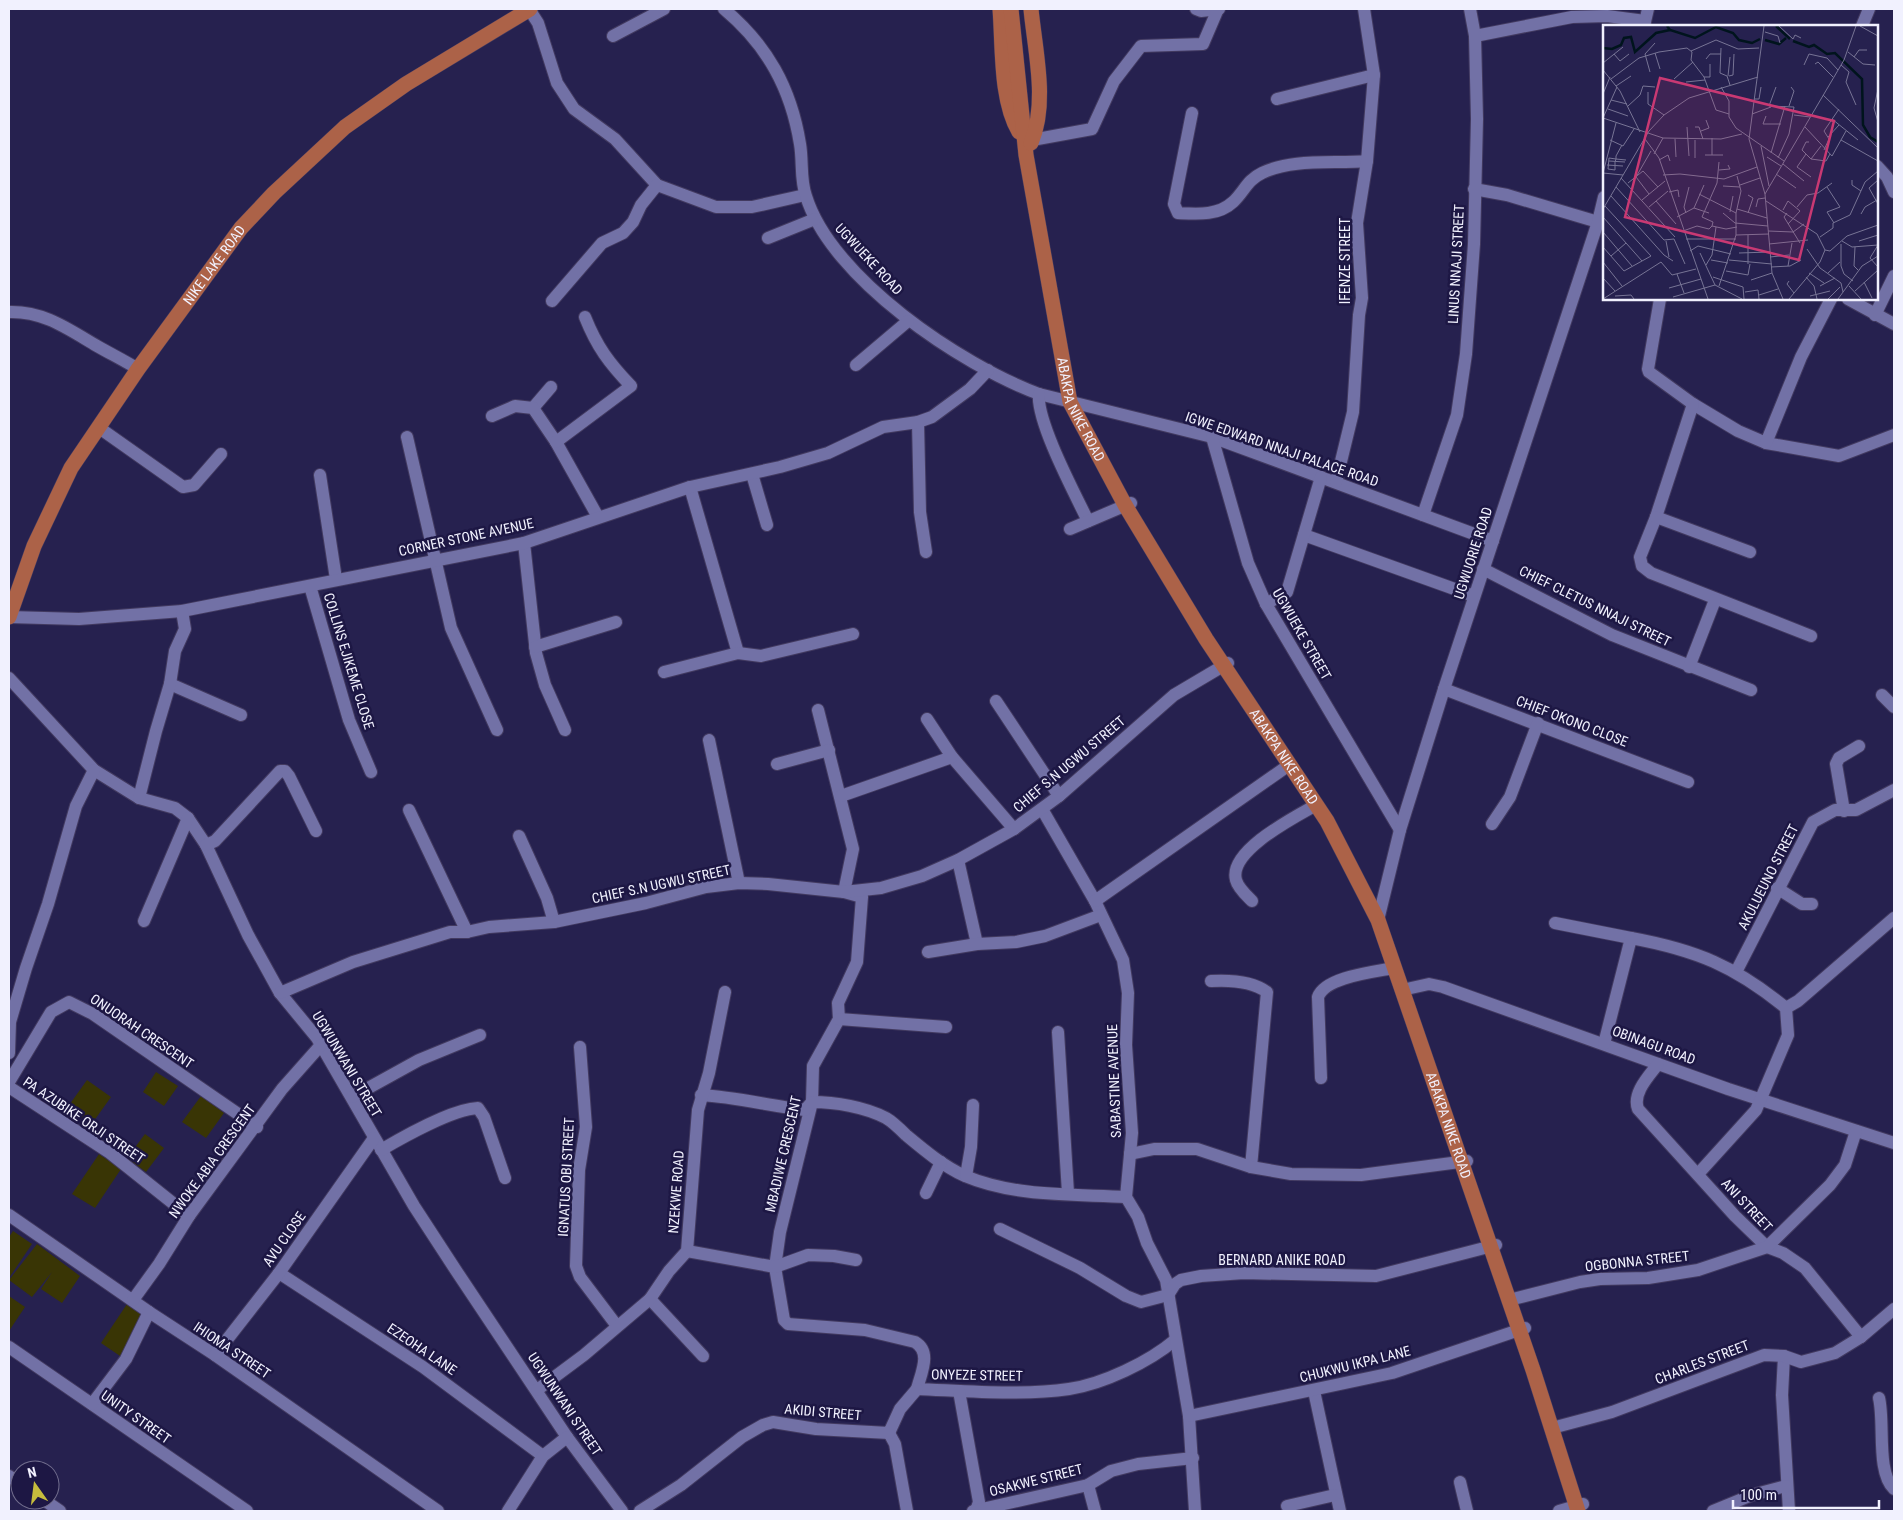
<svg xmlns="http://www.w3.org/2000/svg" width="1903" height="1520" viewBox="0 0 1903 1520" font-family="'Roboto Condensed',sans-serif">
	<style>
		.green { fill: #393505 }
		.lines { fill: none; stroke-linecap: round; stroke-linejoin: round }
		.minor-casing { stroke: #423a60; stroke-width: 14 }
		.major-casing { stroke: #423a60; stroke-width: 16 }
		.minor { stroke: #7271a6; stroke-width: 12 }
		.major { stroke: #ac6248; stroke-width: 15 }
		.labels { text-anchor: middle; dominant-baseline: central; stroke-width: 5; stroke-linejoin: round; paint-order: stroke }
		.street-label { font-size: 14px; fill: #f1f1fe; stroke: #1d1744 }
		.inset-river { fill: none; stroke: #00141d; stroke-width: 2.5 }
		.inset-road { fill: none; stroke: #777495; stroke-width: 1 }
		.view { fill: #c93973; fill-opacity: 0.15; stroke: #c93973; stroke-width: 2.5 }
		.inset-edge { fill: none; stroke: #f1f1fe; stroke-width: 2.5 }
	</style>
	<rect width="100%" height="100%" fill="#26214f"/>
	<g class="green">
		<polygon points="156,1072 178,1086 164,1106 143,1092"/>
		<polygon points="87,1080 111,1097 91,1125 67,1108"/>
		<polygon points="201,1096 224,1113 206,1138 182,1122"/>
		<polygon points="145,1134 164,1148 146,1172 127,1158"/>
		<polygon points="99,1154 121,1169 95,1208 72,1194"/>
		<polygon points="13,1231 32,1244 9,1278 9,1237"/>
		<polygon points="37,1244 80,1276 62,1303 41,1289 52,1272 32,1297 9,1280"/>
		<polygon points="9,1296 25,1307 9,1331"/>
		<polygon points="127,1304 149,1319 123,1358 101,1343"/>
	</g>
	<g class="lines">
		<g class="minor-casing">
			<g id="minor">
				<polyline points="529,9 538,23 557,83 574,109 615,139 657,185 716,207 752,207 805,195"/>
				<path d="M724 9C767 45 791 88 800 144 803 161 800 180 806 196 831 278 961 365 1039 394L1212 437 1493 541"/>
				<polyline points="1196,9 1201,11 1219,9"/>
				<polyline points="1644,26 1648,9"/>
				<polyline points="1862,26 1869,9"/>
				<polyline points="613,36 664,9"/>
				<polyline points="1475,36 1572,17 1607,16 1645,21"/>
				<polyline points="1277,99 1374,75"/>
				<path d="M1192 113 1174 204 1178 213C1197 214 1218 216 1233 202 1244 192 1247 180 1262 173 1293 158 1333 164 1367 161"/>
				<polyline points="1032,140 1092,129 1114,81 1141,46 1203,44 1218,9"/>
				<polyline points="1877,166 1887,177 1894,192"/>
				<polyline points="1474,189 1507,195 1598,222"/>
				<polyline points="768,238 815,219"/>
				<polyline points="1660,299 1648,369 1649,372 1693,404 1738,431 1766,443 1839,456 1894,435"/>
				<polyline points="1848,299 1894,324"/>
				<polyline points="552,301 602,243 623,233 633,222 641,205 657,185"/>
				<path d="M9 312C44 311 68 329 97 346 111 354 125 361 138 369"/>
				<polyline points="1875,315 1894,276"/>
				<polyline points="856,365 908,321"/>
				<path d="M1039 394C1036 421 1075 494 1088 521"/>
				<polyline points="1693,404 1656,517 1640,557 1642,566 1651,573 1811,636"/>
				<polyline points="533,408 551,387"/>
				<polyline points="492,416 515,406 533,408 556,442 598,517"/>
				<polyline points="918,422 920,512 926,552"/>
				<polyline points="98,427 183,487 194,485 221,454"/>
				<polyline points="407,437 451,628 497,730"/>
				<polyline points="1212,437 1248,563 1266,604 1400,830"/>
				<path d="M556 442 631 386C609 363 597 347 585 317"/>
				<polyline points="1766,443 1801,357 1831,299"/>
				<polyline points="752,474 767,525"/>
				<polyline points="320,475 336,579"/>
				<polyline points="1336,482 1353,412 1359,315 1362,298 1357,223 1367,161 1374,75 1364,9"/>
				<polyline points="690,487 738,653"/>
				<polyline points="1423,515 1457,415 1466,354 1474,244 1477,119 1475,36 1470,9"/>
				<polyline points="1656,517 1750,552"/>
				<polyline points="1070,529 1131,503"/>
				<polyline points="1304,535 1474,596"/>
				<polyline points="524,543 536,653 545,685 565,730"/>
				<polyline points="1483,569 1612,635 1751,690"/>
				<polyline points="310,586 349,720 371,772"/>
				<polyline points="1266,604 1287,592 1321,477"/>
				<polyline points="9,617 79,619 182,611 524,543 690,487 780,467 828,453 883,427 918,422 932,417 970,389 988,370"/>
				<polyline points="535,647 616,622"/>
				<polyline points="1689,667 1715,600"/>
				<polyline points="664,672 738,653 761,656 853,634"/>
				<polyline points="9,678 94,770 139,798 175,808 188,818 206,845 248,935 280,993 317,1038 414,1206 457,1272 567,1437 622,1511"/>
				<polyline points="170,684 241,715"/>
				<polyline points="1444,689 1688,782"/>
				<polyline points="1882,695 1894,707"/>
				<polyline points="996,701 1059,796"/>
				<path d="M818 710 853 849 844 892 862 897 857 962 838 1003 839 1019 813 1066 812 1102 780 1232 775 1267 784 1320 788 1324 865 1330 915 1342C932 1352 921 1373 917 1389 966 1391 1021 1396 1069 1389 1103 1384 1149 1362 1175 1340"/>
				<polyline points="709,740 739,883"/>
				<polyline points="952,757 1014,829"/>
				<polyline points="777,764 829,750"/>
				<polyline points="841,796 952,757 927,719"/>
				<polyline points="139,798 156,731 170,684 175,651 185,629 182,611"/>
				<polyline points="1042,809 1095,901 1123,960 1128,993 1126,1045 1132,1133 1126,1197 1138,1217 1147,1243 1166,1280 1189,1416 1195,1511"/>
				<polyline points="409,810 467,932"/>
				<polyline points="1844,811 1836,764 1839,758 1859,746"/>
				<polyline points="1492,824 1510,797 1538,723"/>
				<polyline points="519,836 547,898 554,922"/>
				<polyline points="206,845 215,841 280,771 285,771 289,776 316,831"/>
				<polyline points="958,860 977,944"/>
				<polyline points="1777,888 1802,904 1812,904"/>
				<polyline points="1095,901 1289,765"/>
				<path d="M1252 901C1247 896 1238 888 1236 880 1228 851 1295 817 1316 805"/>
				<polyline points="1378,920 1400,830 1444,689 1598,222 1604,197"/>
				<polyline points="144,921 188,818"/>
				<polyline points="1555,923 1631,938"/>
				<polyline points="928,952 977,944 1016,942 1045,936 1101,915"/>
				<polyline points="1736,972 1813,822 1835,810 1856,810 1894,790"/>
				<path d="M1211 981C1229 980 1252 981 1267 992L1251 1167"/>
				<polyline points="1402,990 1429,984 1443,987 1728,1089 1894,1143"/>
				<polyline points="280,993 353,962 450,932 467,932 489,927 554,922 646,903 706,887 739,883 768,884 844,892 881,888 922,876 958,860 1014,829 1059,796 1174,695 1228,663"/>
				<polyline points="1786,1008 1798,1001 1894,918"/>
				<polyline points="839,1019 946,1027"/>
				<polyline points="1058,1032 1068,1193"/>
				<path d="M1604 1044 1631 938C1696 950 1735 966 1786 1008L1788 1035 1756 1110 1698 1174"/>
				<polyline points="580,1047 586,1127 579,1170 576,1266 580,1277 617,1326"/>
				<polyline points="9,1053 10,1022 26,968 48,904 76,806 94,770"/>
				<path d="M1658 1064C1649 1076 1632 1093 1638 1109L1735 1216 1767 1247 1783 1253 1805 1268 1861 1337"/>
				<path d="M1321 1078 1318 997C1325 977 1374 972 1394 968"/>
				<polyline points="9,1082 51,1012 69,1002 93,1014 257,1127"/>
				<polyline points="9,1087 110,1153 189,1216"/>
				<path d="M701 1095C736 1097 770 1106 805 1110L812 1102C835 1102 865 1107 886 1118 893 1122 900 1129 906 1135 924 1150 943 1166 965 1176 1015 1197 1073 1194 1126 1197"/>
				<polyline points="352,1097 419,1060 480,1035"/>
				<path d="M381 1150C403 1137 453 1109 478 1108L484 1117 505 1178"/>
				<polyline points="1130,1154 1154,1149 1197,1149 1251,1167 1291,1174 1361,1175 1467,1161"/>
				<polyline points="966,1176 971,1147 973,1105"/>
				<polyline points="926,1193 941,1162"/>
				<polyline points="9,1215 149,1312 215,1355 438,1511"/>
				<polyline points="1000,1229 1080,1268 1126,1296 1141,1302 1168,1295 1175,1284 1181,1280 1201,1276 1244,1273 1376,1276 1496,1245"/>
				<polyline points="687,1251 775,1267 808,1255 834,1256 856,1260"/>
				<polyline points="279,1273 423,1367 543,1456"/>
				<polyline points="650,1299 703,1356"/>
				<polyline points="133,1300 159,1264 189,1216 282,1089 321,1045"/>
				<polyline points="1509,1300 1580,1282 1600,1279 1648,1278 1698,1270 1767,1247 1830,1185 1845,1165 1856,1131"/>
				<polyline points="9,1347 247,1511"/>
				<polyline points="215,1355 279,1273 374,1138"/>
				<polyline points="1784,1356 1782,1395 1789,1511"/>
				<polyline points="537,1390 584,1355 650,1299 669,1271 687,1251 698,1110 709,1073 725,992"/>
				<polyline points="959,1391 979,1502 976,1511"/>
				<polyline points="1314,1391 1340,1511"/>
				<path d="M1879 1398C1885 1423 1876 1472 1894 1489"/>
				<polyline points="92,1404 126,1359 149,1312"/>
				<polyline points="1189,1416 1392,1373 1525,1328"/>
				<polyline points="1552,1428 1612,1412 1764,1355 1784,1356 1801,1362 1835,1353 1861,1337 1894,1309"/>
				<polyline points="889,1433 895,1444 907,1511"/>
				<polyline points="9,1476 20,1484"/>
				<polyline points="1460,1482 1467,1511"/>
				<polyline points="1088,1485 1095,1511"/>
				<polyline points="44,1500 60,1511"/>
				<polyline points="1287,1506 1335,1495"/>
				<polyline points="508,1511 543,1456 567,1437"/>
				<polyline points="640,1511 681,1485 742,1437 763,1425 773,1422 816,1429 889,1433 900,1409 917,1389"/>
				<polyline points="973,1511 1088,1485 1111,1471 1138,1464 1193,1458"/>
				<polyline points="1559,1511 1583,1504"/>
				<polyline points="1713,1511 1752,1495 1786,1486"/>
			</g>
		</g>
		<g class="major-casing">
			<g id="major">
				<path d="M1000 9C1003 46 1000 100 1019 132"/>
				<path id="s1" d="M1011 9 1026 155 1070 402 1125 505 1206 639 1327 821 1378 920 1533 1370 1578 1511"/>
				<path d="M1031 143C1048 103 1035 51 1031 9"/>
				<path id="s2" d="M9 617 34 546 71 468 138 369 241 228 274 193 345 127 406 84 530 9"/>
			</g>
		</g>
		<use href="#minor" class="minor"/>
		<use href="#major" class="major"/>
	</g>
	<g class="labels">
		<g class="street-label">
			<text transform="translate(869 259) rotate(47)">UGWUEKE ROAD</text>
			<text transform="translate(1345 261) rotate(-90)">IFENZE STREET</text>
			<text transform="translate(1456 264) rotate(-87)">LINUS NNAJI STREET</text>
			<text stroke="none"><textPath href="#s2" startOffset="410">NIKE LAKE ROAD</textPath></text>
			<text stroke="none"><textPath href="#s1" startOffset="408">ABAKPA NIKE ROAD</textPath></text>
			<text transform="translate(1282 449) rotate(19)">IGWE EDWARD NNAJI PALACE ROAD</text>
			<text transform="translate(466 537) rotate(-12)">CORNER STONE AVENUE</text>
			<text transform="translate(1473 553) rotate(-72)">UGWUORIE ROAD</text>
			<text transform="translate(1595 606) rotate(26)">CHIEF CLETUS NNAJI STREET</text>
			<text transform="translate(1302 634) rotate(60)">UGWUEKE STREET</text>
			<text transform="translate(349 661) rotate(73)">COLLINS EJIKEME CLOSE</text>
			<text transform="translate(1572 721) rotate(21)">CHIEF OKONO CLOSE</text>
			<text stroke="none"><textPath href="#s1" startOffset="812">ABAKPA NIKE ROAD</textPath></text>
			<text transform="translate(1069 764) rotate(-40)">CHIEF S.N UGWU STREET</text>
			<text transform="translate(1768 877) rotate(-63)">AKULUEUNO STREET</text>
			<text transform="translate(661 884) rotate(-12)">CHIEF S.N UGWU STREET</text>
			<text transform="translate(142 1031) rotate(34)">ONUORAH CRESCENT</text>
			<text transform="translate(1654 1045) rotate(20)">OBINAGU ROAD</text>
			<text transform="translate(347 1064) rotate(59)">UGWUNWANI STREET</text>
			<text transform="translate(1114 1081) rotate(-92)">SABASTINE AVENUE</text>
			<text transform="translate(84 1120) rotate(34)">PA AZUBIKE ORJI STREET</text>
			<text stroke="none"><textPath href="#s1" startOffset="1218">ABAKPA NIKE ROAD</textPath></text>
			<text transform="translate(783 1154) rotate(-77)">MBADIWE CRESCENT</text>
			<text transform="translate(212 1161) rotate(-54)">NWOKE ABIA CRESCENT</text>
			<text transform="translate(566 1177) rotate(-87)">IGNATUS OBI STREET</text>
			<text transform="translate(676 1192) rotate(-86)">NZEKWE ROAD</text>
			<text transform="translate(1747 1205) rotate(47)">ANI STREET</text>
			<text transform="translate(284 1239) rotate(-55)">AVU CLOSE</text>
			<text x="1282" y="1260">BERNARD ANIKE ROAD</text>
			<text transform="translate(1637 1261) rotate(-6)">OGBONNA STREET</text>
			<text transform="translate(422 1349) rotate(34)">EZEOHA LANE</text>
			<text transform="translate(232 1350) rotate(34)">IHIOMA STREET</text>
			<text transform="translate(1702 1362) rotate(-21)">CHARLES STREET</text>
			<text transform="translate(1355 1364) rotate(-14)">CHUKWU IKPA LANE</text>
			<text transform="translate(977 1375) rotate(1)">ONYEZE STREET</text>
			<text transform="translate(565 1404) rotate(56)">UGWUNWANI STREET</text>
			<text transform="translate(823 1412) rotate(5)">AKIDI STREET</text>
			<text transform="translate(136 1417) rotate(35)">UNITY STREET</text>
			<text transform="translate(1036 1480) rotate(-14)">OSAKWE STREET</text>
		</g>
	</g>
	<g transform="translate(1603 25)">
		<rect width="275" height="275" fill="#26214f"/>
		<path class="inset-river" d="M64 1 67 5 92 13 113 2 130 8 136 15 149 18 157 14M173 1 187 14M162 15 176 19 183 13M190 16 206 22 211 20 224 29 232 28 259 54 260 100 267 112 275 117M0 23 9 24 18 20 21 13 28 12 32 27 53 8 67 5"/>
		<path class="inset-road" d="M161 1 146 114 162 169 169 248 180 274M176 1 190 14 192 10 198 13M257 1 275 11M162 7 175 11 177 18M118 23 117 48 124 51 127 60M88 26 113 15 135 24 156 23M245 27 260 39 272 40M52 28 57 44M11 29 17 36 26 29M251 32 256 25H264M103 34 107 29H118M88 35 101 52 113 85 126 89M0 38 20 22M212 39 215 37 230 52M201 40 206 29 224 33 235 45M238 40 246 47 243 57 253 80M0 45 17 66 37 107M47 47 42 29 52 18M125 51 127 32M126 51 130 50 131 29M101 52H107V39M8 54 36 33 56 27 84 23 89 27 88 35M71 54 90 37M83 57 102 55M13 61 28 51M118 62 126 76V92L133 103 181 136M173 62 166 81 191 82 186 109 175 133M275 64 271 83 275 97M45 67V79L61 90M0 69 7 52M220 70 275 123M151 74H156L158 62M8 75 24 79M25 81 37 70 40 61 52 62M186 81 191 66 188 62M5 84 25 91M149 89 168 82M191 90 207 92M163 91 160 99H178M0 93 60 113 118 114 139 109M0 93 14 62M229 94 255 115M84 102 86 131M92 102H96L100 114M202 102 229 131 243 106M98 106 106 103 103 95M225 112 236 100M109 113V130M42 114 56 133 105 274M72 114 73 132M7 115 20 121 31 104M238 115 275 136M206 117H203L199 125 208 134 223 136 227 129M19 120 13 131V134L12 137V145L5 144 6 133 13 134 23 135M158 121 166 161M221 125 226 114 221 106 236 84M168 128 182 81M51 129 60 113M203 129 194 142 208 152M102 130H120M164 132 178 141M92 133V115M208 134 218 121M56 135 65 130 67 136M6 136 22 137M116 137 114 158 99 192 110 197 109 201 123 204 134 202M180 139 201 156M4 140 20 141M116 145 127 144 125 140M0 148 13 98M0 148 20 150M173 149 193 163M60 150 77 149 121 154 154 142M18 153 72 212M249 155V160L258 166M275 155 266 163 275 179M25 158 40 146 55 162M137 160 157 153M120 161 137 162M13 162 61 215 71 214 82 239M224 162 237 182 224 187 231 198M66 167 75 165 76 172M46 169 33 152 48 126M96 169 133 188M162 169 241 35 253 1M8 171 61 230 70 236M39 175 62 156M53 176 73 199M163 176 214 209 222 225 217 237 186 274M46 182 65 166M153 182 155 174 162 173M194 182 204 170 215 168 229 158M91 183 106 188M0 184 46 106 61 90 86 73 155 52M134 184 164 193M180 185 185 176 197 186 185 199M127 187 130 171M83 188 81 182 86 162M120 188 132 198 165 201M145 188 150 173 145 170M184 188 181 192 197 218M258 189 262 182 274 175M0 192 39 236M74 192 91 183 101 160M80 206 94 201 106 204 109 201M165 206 190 207 201 199M0 207 29 241M133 210 166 209M217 212 230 203V198L247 190 262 157 275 146M83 214H133M63 216 66 232M239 216 249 222 275 220M256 216 275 210M166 219 205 215M238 219V241L241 249 250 256M275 220 267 233 275 242M0 222 21 246 48 231 2 181M252 222 251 241 255 245M204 224 217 243 238 258 240 267M222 225 227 226 244 211 275 200M87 226 95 221 128 229M97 228 112 260M136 228 167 227M8 231 23 218M167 232 186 230M108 235 125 238M126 235 169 239M0 237 19 261M145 239V210M103 240 109 230 113 202M185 241 189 218M168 242 187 241 198 235M123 246 145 250 147 239M206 248 221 258M225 248 237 237M74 249 81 268M110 252 140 262 141 274M203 252 211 261 214 274M0 253 12 266M148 255 169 248M186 256 184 259 191 268M261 257 269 273M116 261 133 210V188L138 166 134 151M217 261 232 253M246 261 258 274M66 263 98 254M252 266 275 245M142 267 155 265 156 274M156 270 175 264M12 271 28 270 31 274M207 271 227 266M70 272 112 260 139 274M0 274 58 237 69 250 93 244M225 274 237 262M235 274 259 241 275 231"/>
		<path class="view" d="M57 53 231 96 196 235 22 192Z"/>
		<rect width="275" height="275" class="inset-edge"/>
	</g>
	<rect width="1903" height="1520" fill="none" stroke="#f1f1fe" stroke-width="20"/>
	<g transform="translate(35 1485) rotate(346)"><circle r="24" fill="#1d1744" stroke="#726e8e"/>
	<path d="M0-4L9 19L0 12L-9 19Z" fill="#c6bc3d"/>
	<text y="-8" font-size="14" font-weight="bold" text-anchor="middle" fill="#f1f1fe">N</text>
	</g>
	<path d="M1733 1500v8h146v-8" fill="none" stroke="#f1f1fe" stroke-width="2.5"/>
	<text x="1740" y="1500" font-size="15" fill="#f1f1fe" stroke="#1d1744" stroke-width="4" paint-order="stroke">100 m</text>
</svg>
